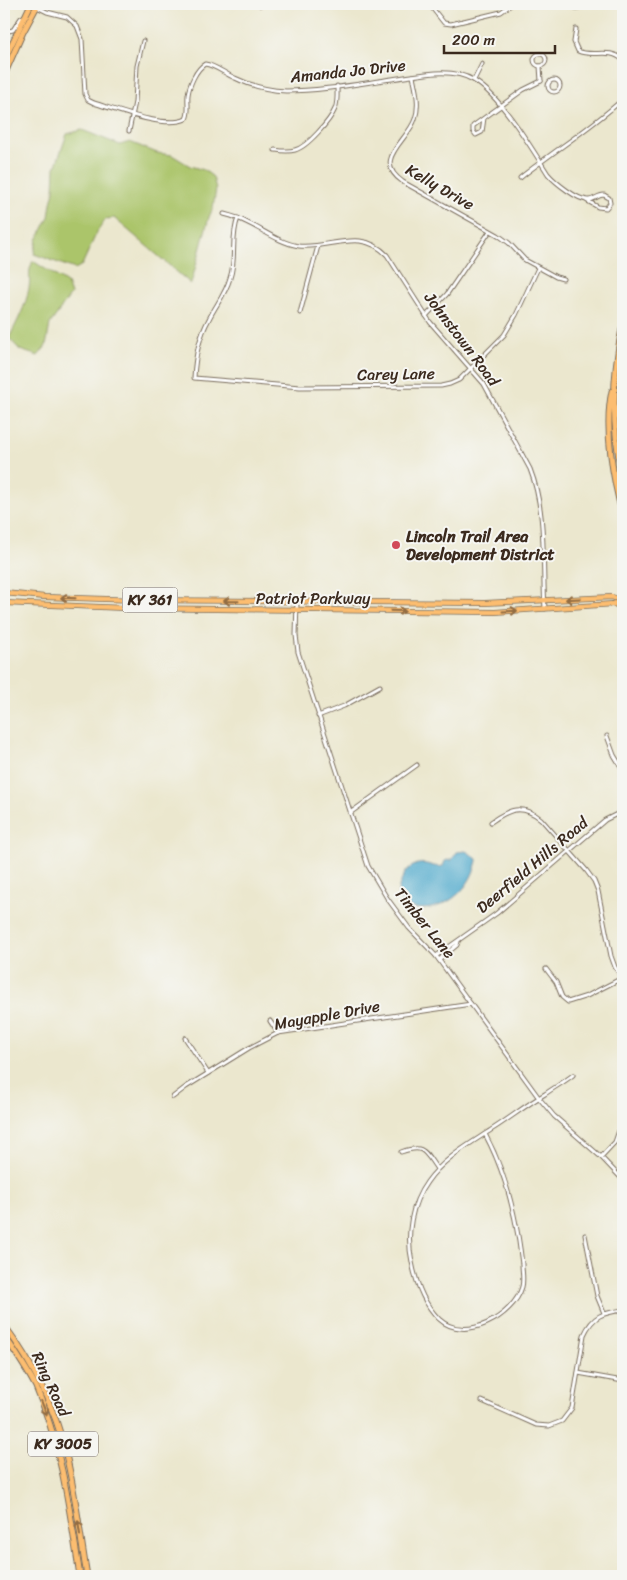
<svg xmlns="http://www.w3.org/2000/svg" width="627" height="1580" viewBox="0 0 627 1580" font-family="Sriracha,sans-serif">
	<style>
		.green { fill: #abc56b; stroke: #737844 }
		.water { fill: #4ea9cc; stroke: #446a75 }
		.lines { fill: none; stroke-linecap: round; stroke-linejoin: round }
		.minor-casing { stroke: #796c5c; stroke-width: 5 }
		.primary-casing { stroke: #796c5c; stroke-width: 6 }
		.trunk-casing { stroke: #796c5c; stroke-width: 7 }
		.minor { stroke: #fff; stroke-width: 3 }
		.primary { stroke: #fcbd6f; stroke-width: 4.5 }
		.trunk { stroke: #fcbd6f; stroke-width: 5 }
		.oneway { stroke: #926c42 }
		.poi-dot { fill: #d1495b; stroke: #f6f6f2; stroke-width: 2 }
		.labels { text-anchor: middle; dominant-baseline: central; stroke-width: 4; stroke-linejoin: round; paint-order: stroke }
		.shield { fill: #f6f6f2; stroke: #73675e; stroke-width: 1 }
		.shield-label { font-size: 15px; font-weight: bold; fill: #3b2a1e }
		.street-label { font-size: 16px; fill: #3b2a1e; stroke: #f6f6f2 }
		.poi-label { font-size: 16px; font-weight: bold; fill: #3b2a1e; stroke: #f6f6f2; text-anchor: start }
	</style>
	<rect width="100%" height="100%" fill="#f6f6f2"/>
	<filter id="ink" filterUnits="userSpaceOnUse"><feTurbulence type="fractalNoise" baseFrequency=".02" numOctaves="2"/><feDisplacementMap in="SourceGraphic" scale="10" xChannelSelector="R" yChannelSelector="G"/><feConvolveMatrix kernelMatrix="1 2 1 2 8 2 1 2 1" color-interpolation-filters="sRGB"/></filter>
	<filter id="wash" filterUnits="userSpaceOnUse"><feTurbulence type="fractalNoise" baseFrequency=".0096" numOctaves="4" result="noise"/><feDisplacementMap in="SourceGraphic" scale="20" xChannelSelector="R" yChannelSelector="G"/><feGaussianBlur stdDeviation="1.12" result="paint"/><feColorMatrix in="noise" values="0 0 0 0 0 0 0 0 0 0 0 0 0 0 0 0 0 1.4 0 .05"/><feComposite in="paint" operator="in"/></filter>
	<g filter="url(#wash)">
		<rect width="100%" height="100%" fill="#ebe7ce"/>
		<g class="green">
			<polygon points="82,130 120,145 130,142 157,153 172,155 190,166 204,170 213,177 216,189 213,208 209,217 191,284 114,218 106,219 97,232 82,265 75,269 34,254 37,240 49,217 51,203 54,191 55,168 67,134"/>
			<path d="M33 261 67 283 71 294 50 324 46 346 38 356 20 350 9 338C17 322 26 306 29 288 31 277 27 273 33 261Z"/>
		</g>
		<path class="water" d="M465 851 468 852 477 859V861C462 923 385 918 400 884 404 875 405 870 413 866 426 859 432 869 443 866L445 861 448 860 451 861 457 852Z"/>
	</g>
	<g filter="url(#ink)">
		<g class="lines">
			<g class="minor-casing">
				<g id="minor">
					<path d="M31 4 47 12 67 17 77 26 82 39 85 94 88 100 94 103C117 110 165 129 186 119 190 112 187 103 188 95 189 86 196 69 205 64 215 65 225 74 235 78 251 86 269 90 286 91 321 91 357 84 392 79 417 76 450 66 473 80 500 95 531 147 548 174 555 182 578 201 589 200 594 200 598 195 604 195L609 198 610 203 606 208 598 207 584 199"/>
					<polyline points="429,4 444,23 451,24 501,12 512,4"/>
					<polyline points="260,5 261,4"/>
					<polyline points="576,8 610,4"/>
					<path d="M576 29 574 42 578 51C593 58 609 47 623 60"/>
					<polyline points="4,32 13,30 21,18 25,16"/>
					<polyline points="4,36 9,49"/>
					<circle cx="540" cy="60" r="6"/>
					<polyline points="540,66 541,81"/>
					<path d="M413 76C416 90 420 105 415 119 408 141 371 160 403 182L498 235 509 243 525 260 556 277 563 279"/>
					<polyline points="474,80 482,64"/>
					<circle cx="554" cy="86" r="6"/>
					<polyline points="484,118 473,126 473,131 476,135 482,132 484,118 523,90 541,81"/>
					<polyline points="129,131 135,102 137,66 143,41"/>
					<path d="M275 150C282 151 288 152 295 150 307 147 330 121 335 109 338 102 337 94 337 86"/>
					<path d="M520 178C554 151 591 128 623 99"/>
					<path d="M224 214C232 216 239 218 246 222 263 230 280 243 299 246 332 249 360 227 387 255L430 322 484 384 530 469C547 512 542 563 545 609"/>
					<path d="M238 218C230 238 237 258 230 278 226 293 216 305 209 319 199 337 195 357 194 378L300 387 441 386 450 384 459 380 504 335 516 315 538 268"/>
					<polyline points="300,313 318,246"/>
					<polyline points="426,316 447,294 490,231"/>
					<polyline points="297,602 296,635 298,652 368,866 387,898 409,928 436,956 539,1098 554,1116 601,1157 623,1180"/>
					<polyline points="318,716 344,706 380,686"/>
					<polyline points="607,736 614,755 623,770"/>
					<polyline points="350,813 417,765"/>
					<path d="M491 822C509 809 522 804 541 819L586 870 594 881 598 891 611 956 615 967 623 980"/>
					<polyline points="436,956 497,913 605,820 623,811"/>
					<polyline points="439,960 457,945 458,942"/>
					<polyline points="546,969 556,982 562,997 568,1002 587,996 622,978"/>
					<polyline points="270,1021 278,1033"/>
					<polyline points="185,1038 208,1073"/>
					<polyline points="173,1097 186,1087 249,1048 278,1033 471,1004"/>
					<path d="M485 1134C507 1175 517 1219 522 1264 522 1272 524 1279 522 1287 513 1317 465 1343 439 1319 423 1303 416 1283 412 1262 406 1235 411 1204 427 1182 443 1159 468 1145 491 1130 510 1118 526 1105 545 1094 555 1087 564 1082 573 1075"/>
					<path d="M401 1152C425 1144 424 1151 437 1169"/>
					<polyline points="601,1157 615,1142 623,1119"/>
					<polyline points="585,1235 597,1296 604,1313"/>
					<polyline points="578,1373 623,1381"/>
					<path d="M482 1401 536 1425 549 1426 562 1421 572 1408 584 1335C593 1315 603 1313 623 1310"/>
				</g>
			</g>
			<g class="primary-casing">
				<g id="primary">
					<polyline points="4,593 45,597 137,600 485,603 612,597 621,600"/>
					<polyline points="4,603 124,608 495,612 614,604 623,600"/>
				</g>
			</g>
			<g class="trunk-casing">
				<g id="trunk">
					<polyline points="4,60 31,4"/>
					<polyline points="4,75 23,32 38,4"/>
					<path d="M623 324C612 375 611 427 623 478"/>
					<polyline points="623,382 623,424"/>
					<path d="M612 391C604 428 613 480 623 515"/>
					<polyline points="614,604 623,604"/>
					<path d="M4 1325C33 1364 55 1407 66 1455 76 1495 80 1536 87 1576"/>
					<path d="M4 1335C15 1352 27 1369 36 1387 62 1447 70 1512 80 1576"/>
				</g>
			</g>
			<use href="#minor" class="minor"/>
			<use href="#primary" class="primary"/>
			<use href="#trunk" class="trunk"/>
		</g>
		<defs><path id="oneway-shaft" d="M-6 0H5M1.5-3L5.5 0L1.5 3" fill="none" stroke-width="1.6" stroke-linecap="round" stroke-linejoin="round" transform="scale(1.25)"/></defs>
		<g class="oneway">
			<use href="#oneway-shaft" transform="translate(68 598) rotate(-178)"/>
			<use href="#oneway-shaft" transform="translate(573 599) rotate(177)"/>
			<use href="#oneway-shaft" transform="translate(231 601) rotate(-179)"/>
			<use href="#oneway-shaft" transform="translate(398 611) rotate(1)"/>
			<use href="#oneway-shaft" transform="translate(510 611) rotate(-3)"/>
			<use href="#oneway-shaft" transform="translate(44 1408) rotate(69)"/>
			<use href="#oneway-shaft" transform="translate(79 1528) rotate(-99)"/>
		</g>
	</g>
	<circle class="poi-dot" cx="396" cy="545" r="5"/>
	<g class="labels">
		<g class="shield">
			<rect x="122.5" y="587.5" width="55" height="25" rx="4"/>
			<rect x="28" y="1431.5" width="70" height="25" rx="4"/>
		</g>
		<g class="shield-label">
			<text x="150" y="600">KY 361</text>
			<text x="63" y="1444">KY 3005</text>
		</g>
		<g class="street-label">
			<text transform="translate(348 71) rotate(-6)">Amanda Jo Drive</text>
			<text transform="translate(440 187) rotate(30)">Kelly Drive</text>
			<text transform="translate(462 339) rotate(53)">Johnstown Road</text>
			<text transform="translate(396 374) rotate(-1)">Carey Lane</text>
			<text x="313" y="598">Patriot Parkway</text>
			<text transform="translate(532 865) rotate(-40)">Deerfield Hills Road</text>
			<text transform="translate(425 923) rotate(51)">Timber Lane</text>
			<text transform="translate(327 1015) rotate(-10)">Mayapple Drive</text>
			<text transform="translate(51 1384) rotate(65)">Ring Road</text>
		</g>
		<g class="poi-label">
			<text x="406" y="536">Lincoln Trail Area<tspan x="406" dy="18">Development District</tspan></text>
		</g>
	</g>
	<rect width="627" height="1580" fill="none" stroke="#f6f6f2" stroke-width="20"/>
	<path d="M444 45v8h111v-8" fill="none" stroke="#3b2a1e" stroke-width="2.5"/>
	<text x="452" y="45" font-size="15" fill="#3b2a1e" stroke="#f6f6f2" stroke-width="4" paint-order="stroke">200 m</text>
</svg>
